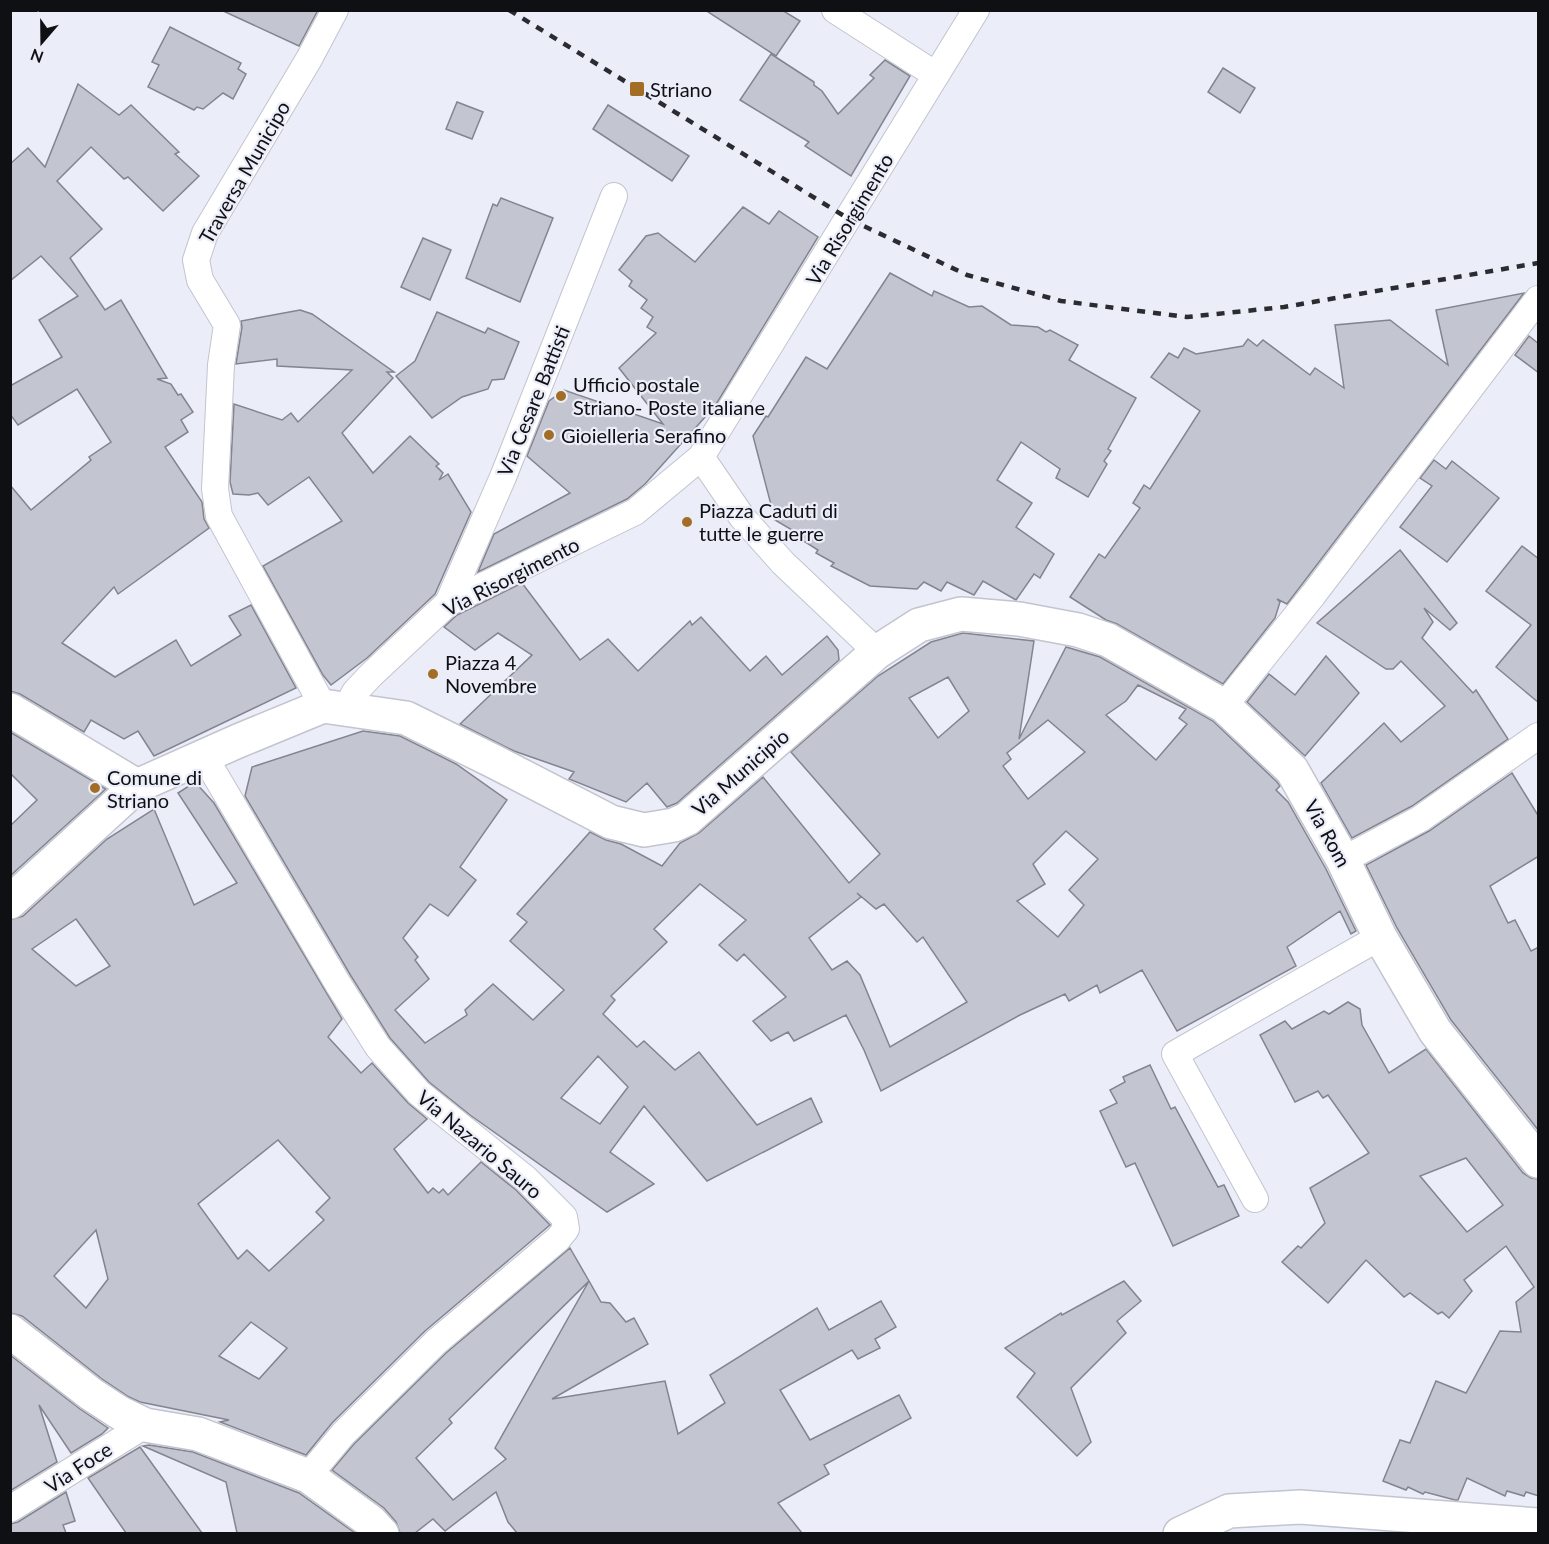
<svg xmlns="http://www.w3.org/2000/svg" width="1549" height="1544" viewBox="0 0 1549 1544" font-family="Lato,sans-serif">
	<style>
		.building { fill: #c3c5d0; stroke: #82858f; stroke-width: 1.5; fill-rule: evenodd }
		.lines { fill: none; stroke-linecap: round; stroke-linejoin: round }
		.minor-casing { stroke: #c2c4cf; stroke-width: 28 }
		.secondary-casing { stroke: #c2c4cf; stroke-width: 36 }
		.minor { stroke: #fff; stroke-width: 26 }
		.secondary { stroke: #fff; stroke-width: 33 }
		.rail { stroke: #2b2c31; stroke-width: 4.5; stroke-dasharray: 8 8; stroke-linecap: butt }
		.poi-dot { fill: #a26e26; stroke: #ebedf8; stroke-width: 2 }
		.labels { text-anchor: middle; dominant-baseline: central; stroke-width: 4.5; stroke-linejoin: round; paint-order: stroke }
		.poi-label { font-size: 20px; fill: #0f1014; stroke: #ebedf8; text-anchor: start }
		.street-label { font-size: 20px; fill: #0f1014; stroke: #ebedf8 }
	</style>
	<rect width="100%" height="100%" fill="#ebedf8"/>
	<g class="building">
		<polygon points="221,10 318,10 299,46"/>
		<polygon points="705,10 782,10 800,21 776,56"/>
		<polygon points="170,27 241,63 238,69 246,74 233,99 223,93 203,109 197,107 194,110 148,87 159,65 152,62"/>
		<polygon points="771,54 814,82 814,85 822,91 838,114 874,78 870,75 885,60 910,76 851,176 805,146 809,142 740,100"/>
		<polygon points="1223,68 1255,88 1240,113 1208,92"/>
		<polygon points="78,84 119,115 131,105 179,152 175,154 199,176 163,211 128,177 124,179 91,147 57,181 102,229 70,258 105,310 121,300 167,378 157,379 171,384 178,395 181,394 193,412 181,420 188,432 165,447 202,502 204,519 209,528 118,594 114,587 62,643 115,677 176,640 191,666 241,635 229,616 251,605 296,688 154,756 138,731 124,739 91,720 84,732 20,694 10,691 10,485 31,510 91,460 89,457 111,442 77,389 18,425 10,414 10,386 62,357 39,320 78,296 41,256 10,281 10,164 28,148 45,167"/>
		<polygon points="457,102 483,112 472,139 446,129"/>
		<polygon points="608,105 689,156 672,181 593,129"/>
		<polygon points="501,198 553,218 520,302 466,278 493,204 497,206"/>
		<polygon points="743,207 769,224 779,211 818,237 715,406 645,484 627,499 478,572 494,534 570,493 527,456 549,401 564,390 663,424 619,368 656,333 647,327 653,317 641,308 647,300 629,286 632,281 619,270 646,236 658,233 695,262"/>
		<polygon points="423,238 451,250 430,300 401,287"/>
		<polygon points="890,273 932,296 934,291 969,307 982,306 1011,325 1038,327 1046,332 1050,330 1078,345 1069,360 1136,398 1108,449 1111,451 1104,461 1107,464 1088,497 1056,478 1060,469 1021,442 997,480 1032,503 1016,527 1054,554 1040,578 1034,574 1016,600 983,581 974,595 947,582 941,591 924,582 917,589 870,586 831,566 834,563 816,553 818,550 802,540 804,537 775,520 753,436 766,416 768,417 806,357 827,369"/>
		<polygon points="1524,293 1287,604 1277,599 1280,602 1275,618 1223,684 1117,624 1106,620 1070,597 1099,554 1105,558 1140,508 1133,503 1144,485 1150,489 1200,411 1151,377 1169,353 1178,358 1184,348 1196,354 1243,346 1248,339 1257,346 1263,340 1310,375 1315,368 1344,388 1335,325 1390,320 1448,365 1436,310"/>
		<polygon points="300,310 312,314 394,372 387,372 393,378 342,433 373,473 410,436 439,464 436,466 443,473 439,480 448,474 471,512 435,594 367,658 331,685 323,675 263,566 342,521 309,477 268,505 258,493 249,495 233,494 230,482 234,404 282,420 291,413 298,422 352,370 277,366 277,359 236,364 242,327 241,321"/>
		<polygon points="437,312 485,333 488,328 519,342 504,379 492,380 488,389 462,397 432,418 396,376 415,361"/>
		<polygon points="1529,336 1539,344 1539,373 1515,355"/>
		<polygon points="1434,460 1446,469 1452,461 1499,498 1447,562 1400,527 1432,486 1420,478"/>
		<polygon points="1522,546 1539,559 1539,703 1496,667 1531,625 1486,591"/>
		<polygon points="1400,550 1457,623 1450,630 1424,608 1433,622 1422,638 1473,693 1476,690 1508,739 1412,806 1352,838 1321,783 1384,723 1401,742 1445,706 1401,661 1393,669 1386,669 1317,623"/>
		<polygon points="522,583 580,660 608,639 638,671 690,621 692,625 701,617 750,671 766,656 782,675 827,636 838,650 839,660 677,803 667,807 647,783 626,802 569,779 574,772 514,751 460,724 532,655 498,633 475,650 444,627 457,615"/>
		<path d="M963 633 1034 641 1019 739 1066 647 1100 657 1213 721 1277 782 1280 786 1276 790 1288 802 1326 869 1356 931 1351 934 1340 911 1287 947 1296 966 1177 1031 1142 970 1100 993 1097 985 1069 1001 1065 994 1020 1015 881 1091 864 1050 846 1015 794 1041 788 1032 771 1041 753 1021 786 997 744 954 737 961 719 945 746 920 700 884 654 929 667 942 611 996 615 1000 603 1014 637 1047 644 1041 675 1070 699 1052 757 1125 811 1098 822 1122 707 1181 644 1106 610 1152 654 1184 607 1212 470 1115 429 1082 390 1038 351 976 245 796 252 767 363 731 400 736 456 764 507 800 460 867 476 880 448 916 430 904 403 938 418 957 415 960 429 979 395 1010 425 1043 467 1015 465 1010 493 984 533 1020 564 990 510 941 527 922 517 914 590 832 606 840 621 844 662 866 680 843 699 833 763 777 849 883 880 854 791 752 878 676 931 642ZM948 677 969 711 938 738 909 698ZM1138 685 1186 709 1179 718 1187 724 1156 760 1106 715 1126 701ZM1048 720 1085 752 1028 799 1003 766 1011 759 1007 753ZM1066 831 1098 859 1069 890 1084 905 1058 937 1017 901 1045 884 1033 864ZM857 893 876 909 884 904 917 942 923 937 967 1002 890 1047 860 975 847 961 832 970 809 938 861 897ZM598 1056 628 1087 600 1124 561 1098Z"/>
		<polygon points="1326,656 1359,693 1305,756 1247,702 1269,674 1295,695"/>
		<polygon points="10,732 106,789 10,876 10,826 37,800 10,773"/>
		<polygon points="1512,773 1539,817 1539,856 1490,886 1508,923 1515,920 1531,951 1539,947 1539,1131 1451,1020 1397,928 1366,865 1429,831"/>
		<path d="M195 782 214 803 342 1019 328 1037 361 1073 372 1063 408 1103 427 1119 394 1149 428 1193 433 1188 439 1193 443 1189 448 1195 481 1162 516 1190 550 1225 425 1331 332 1423 306 1455 220 1422 229 1420 140 1402 129 1397 102 1379 22 1316 10 1313V920L23 916 107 839 154 809 194 905 237 883 178 793ZM76 919 110 966 76 986 32 949ZM278 1140 330 1198 316 1212 324 1220 269 1271 247 1250 238 1259 198 1204ZM96 1230 108 1279 86 1308 54 1276ZM251 1322 287 1348 259 1379 219 1356Z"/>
		<path d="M1348 1002 1360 1009 1362 1025 1389 1073 1426 1049 1523 1173 1531 1178 1539 1179V1496L1526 1492 1524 1496 1507 1491 1505 1496 1467 1478 1458 1500H1455L1425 1492 1423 1494 1408 1487 1406 1490 1383 1481 1400 1440 1410 1443 1436 1381 1466 1393 1500 1331 1521 1332 1516 1302 1534 1287 1506 1246 1464 1280 1472 1291 1449 1318 1442 1312 1438 1314 1410 1293 1404 1297 1366 1260 1328 1303 1282 1262 1298 1246 1301 1248 1325 1223 1310 1188 1369 1153 1328 1095 1323 1098 1318 1091 1295 1102 1260 1035 1285 1021 1292 1029 1324 1011 1329 1014ZM1466 1158 1503 1205 1467 1232 1420 1176Z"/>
		<polygon points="1150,1065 1171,1109 1175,1107 1218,1187 1224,1185 1239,1216 1173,1246 1135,1163 1126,1167 1100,1111 1117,1103 1110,1090 1125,1082 1123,1077"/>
		<polygon points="570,1248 589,1281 449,1419 452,1423 416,1458 453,1500 506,1459 495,1448 589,1281 601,1302 610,1303 626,1322 634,1318 648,1344 552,1399 665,1381 678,1434 725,1403 710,1375 817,1308 829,1330 881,1301 896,1327 875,1339 880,1348 858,1359 852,1350 780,1390 810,1440 899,1395 911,1418 824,1465 829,1474 778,1503 802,1533 517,1533 508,1522 496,1492 445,1531 433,1519 415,1533 400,1533 396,1522 384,1508 332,1470 354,1444 446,1353"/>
		<polygon points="1124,1281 1141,1301 1117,1321 1126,1333 1071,1388 1091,1442 1077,1456 1017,1397 1035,1373 1005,1348 1061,1313 1062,1315"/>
		<polygon points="10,1355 80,1409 108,1428 102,1434 71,1453 39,1405 57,1462 10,1491"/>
		<polygon points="149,1445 193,1452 299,1493 355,1533 237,1533 226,1482 143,1446"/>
		<polygon points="140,1447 202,1533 126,1533 88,1478"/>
		<polygon points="66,1492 75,1521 63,1525 66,1533 10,1533 10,1524 18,1522"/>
	</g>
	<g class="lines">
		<g class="minor-casing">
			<g id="minor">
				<polyline points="835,10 936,75"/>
				<polyline points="701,457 742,517 783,563 877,652"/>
				<polyline points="448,603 503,477 614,196"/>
				<polyline points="323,706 219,516 215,489 221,365 227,325 200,280 196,260 205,233 309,59 335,10"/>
				<polyline points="1224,706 1313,595 1538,299"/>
				<polyline points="345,710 355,692 371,675 448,603 635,512 701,457 976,10"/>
				<polyline points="204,756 338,984 378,1047 419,1093 526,1179 564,1217 566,1229 558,1239 436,1342 343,1434 308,1476"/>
				<polyline points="1343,860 1420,819 1538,736"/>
				<polyline points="1255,1199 1175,1054 1380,937"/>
				<polyline points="10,1509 145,1425"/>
			</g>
		</g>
		<g class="secondary-casing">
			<g id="secondary">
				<polyline points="10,710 137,786"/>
				<polyline points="10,902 137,786 238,741 323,706 406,718 495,762 611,822 644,830 674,825 687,819 877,652 919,625 961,614 1019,619 1078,630 1108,640 1224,706 1292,770 1343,860 1380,937 1435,1031 1538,1161"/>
				<polyline points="10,1331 91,1394 120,1413 145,1425 198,1434 308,1476 370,1521 382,1534"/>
				<polyline points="1180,1534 1229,1511 1300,1507 1538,1525"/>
			</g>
		</g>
		<use href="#minor" class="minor"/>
		<use href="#secondary" class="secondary"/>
		<polyline class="rail" points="509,10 849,219 967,275 1061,301 1187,317 1284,307 1538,263"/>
	</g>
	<g class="poi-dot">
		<rect x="629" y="81" width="16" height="16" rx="3"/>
		<circle cx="561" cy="396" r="6"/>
		<circle cx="549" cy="435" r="6"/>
		<circle cx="687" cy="522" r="6"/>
		<circle cx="433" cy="674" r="6"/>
		<circle cx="95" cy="788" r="6"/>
	</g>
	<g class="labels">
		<g class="poi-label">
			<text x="650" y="89">Striano</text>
			<text x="573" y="384">Ufficio postale<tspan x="573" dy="23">Striano- Poste italiane</tspan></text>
			<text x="561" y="435">Gioielleria Serafino</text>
			<text x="699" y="510">Piazza Caduti di<tspan x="699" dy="23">tutte le guerre</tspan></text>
			<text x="445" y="662">Piazza 4<tspan x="445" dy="23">Novembre</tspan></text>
			<text x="107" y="777">Comune di<tspan x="107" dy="23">Striano</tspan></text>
		</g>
		<g class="street-label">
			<text transform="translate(244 172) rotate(-60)">Traversa Municipo</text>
			<text transform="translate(849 219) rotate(-59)">Via Risorgimento</text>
			<text transform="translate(533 401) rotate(-68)">Via Cesare Battisti</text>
			<text transform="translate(511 576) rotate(-27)">Via Risorgimento</text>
			<text transform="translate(740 772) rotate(-41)">Via Municipio</text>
			<text transform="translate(1328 833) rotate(61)">Via Rom</text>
			<text transform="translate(480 1144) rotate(40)">Via Nazario Sauro</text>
			<text transform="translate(78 1467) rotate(-33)">Via Foce</text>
		</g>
	</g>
	<rect width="1549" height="1544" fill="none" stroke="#0f1014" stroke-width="24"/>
	<g transform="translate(42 42) rotate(200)" stroke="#ebedf8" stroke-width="4.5" paint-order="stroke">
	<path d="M0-4.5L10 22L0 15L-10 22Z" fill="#0f1014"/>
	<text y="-9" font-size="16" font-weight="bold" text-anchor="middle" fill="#0f1014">N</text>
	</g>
</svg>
